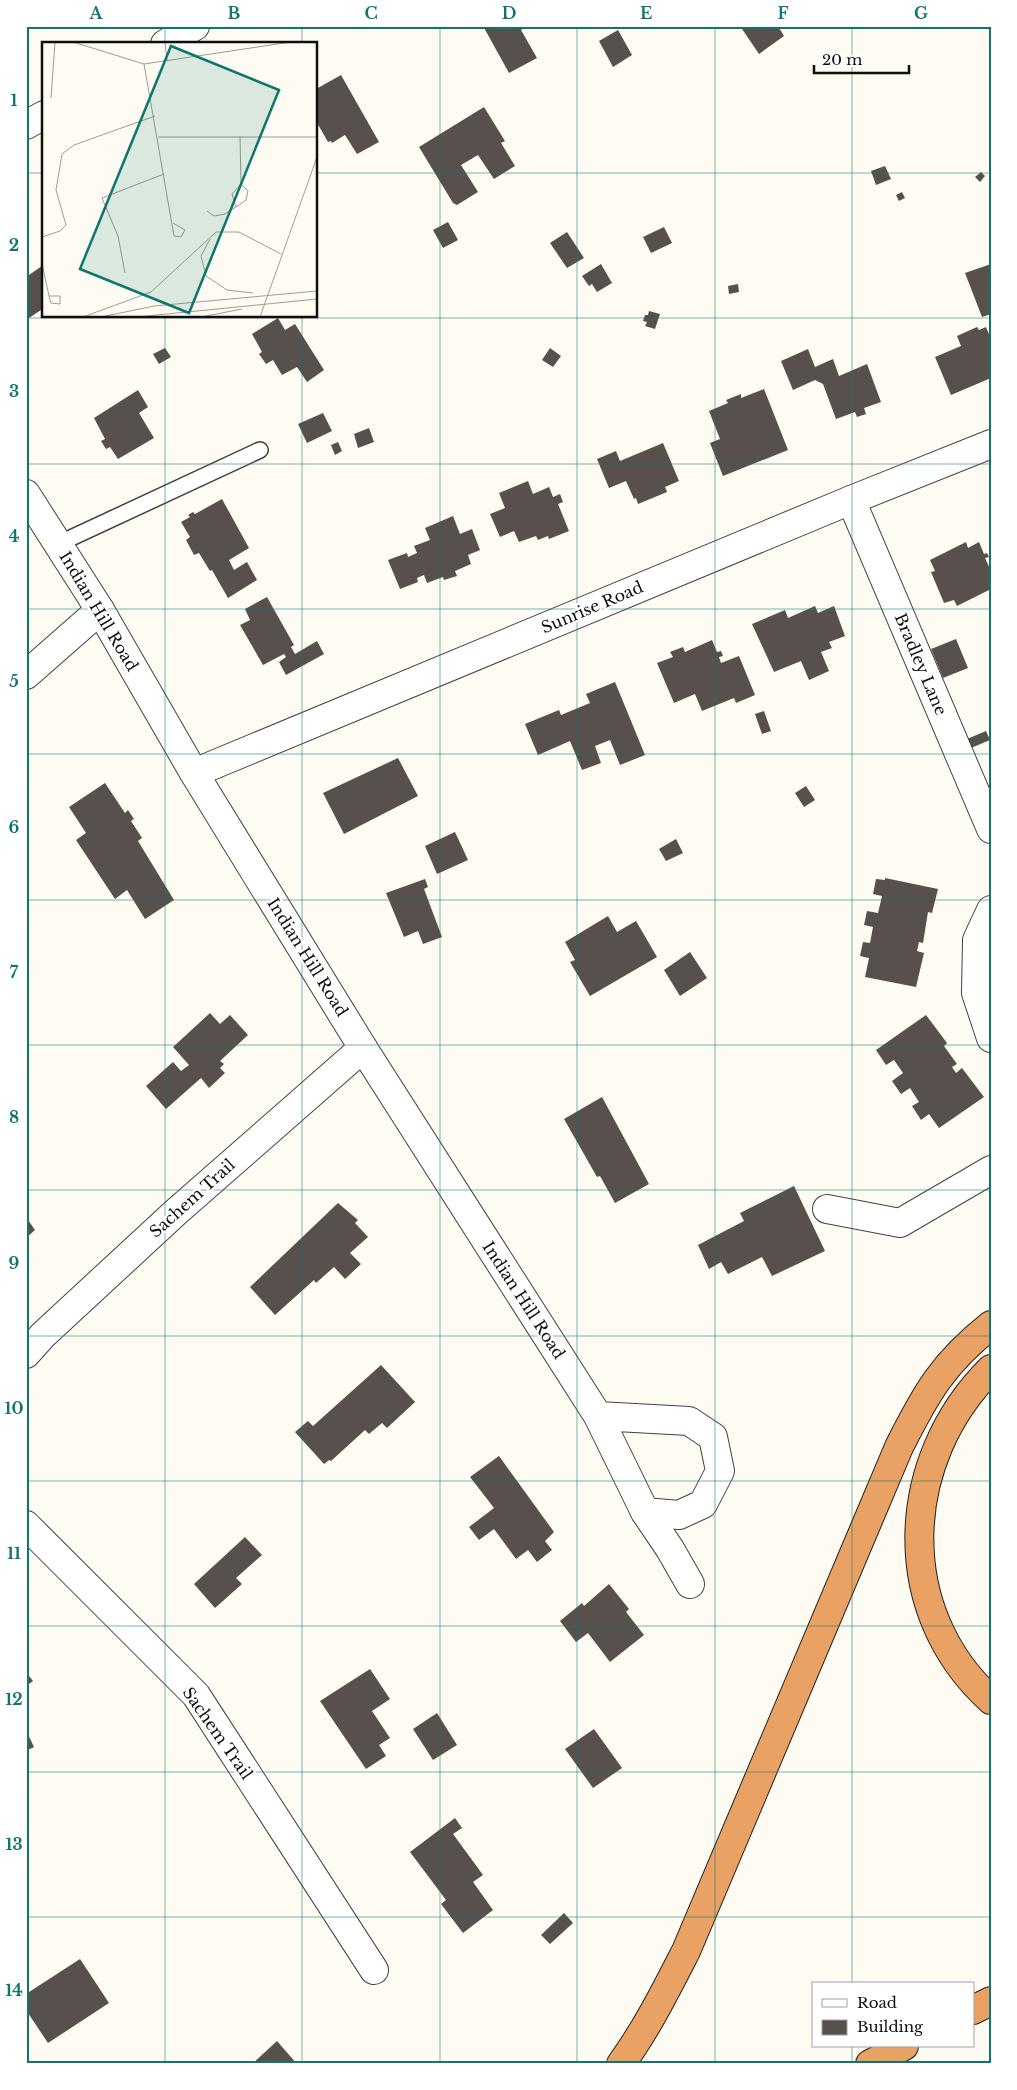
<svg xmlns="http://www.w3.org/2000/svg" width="1017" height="2090" viewBox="0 0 1017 2090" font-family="'Libre Baskerville',serif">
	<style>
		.building { fill: #57504c }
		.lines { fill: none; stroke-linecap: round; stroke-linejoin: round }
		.service-casing { stroke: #424242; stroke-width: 18 }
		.minor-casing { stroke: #424242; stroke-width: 30 }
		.motorway-casing { stroke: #202020; stroke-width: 30 }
		.service { stroke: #fff; stroke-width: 15 }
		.minor { stroke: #fff; stroke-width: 28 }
		.motorway { stroke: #eaa164; stroke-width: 28 }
		.grid { fill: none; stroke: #0f766e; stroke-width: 1; stroke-opacity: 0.55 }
		.labels { text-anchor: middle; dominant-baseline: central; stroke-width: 5; stroke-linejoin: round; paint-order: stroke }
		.street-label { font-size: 16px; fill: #0f0f0f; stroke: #fff }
		.inset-road { fill: none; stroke: #9e9d97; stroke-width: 1 }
		.view { fill: #0f766e; fill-opacity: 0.15; stroke: #0f766e; stroke-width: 2.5 }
		.inset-edge { fill: none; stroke: #0f0f0f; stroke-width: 2.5 }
		.neatline { fill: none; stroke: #0f766e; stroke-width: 2 }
		.grid-label { font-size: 16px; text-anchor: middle; font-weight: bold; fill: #0f766e }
	</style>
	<rect width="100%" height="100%" fill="#fefcf2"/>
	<g class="building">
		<polygon points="483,26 528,26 521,30 537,58 509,73"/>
		<polygon points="740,26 778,26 784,36 759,54"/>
		<polygon points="618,30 632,55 613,67 599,41"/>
		<polygon points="341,75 379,142 357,154 345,135 332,143 331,141 328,142 316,121 318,120 316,116 316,89"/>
		<polygon points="484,107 505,141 501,143 515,166 494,179 478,155 461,165 478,192 457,205 453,203 419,147"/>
		<polygon points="885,166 891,179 876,185 871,171"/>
		<polygon points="981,172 985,176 980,182 975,177"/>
		<polygon points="902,192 905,198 899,201 896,195"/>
		<polygon points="448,222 458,240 443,248 433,230"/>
		<polygon points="664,227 672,243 651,253 643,237"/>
		<polygon points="567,232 584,258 567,268 550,243"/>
		<polygon points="601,264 612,283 597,292 592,284 589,286 582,276"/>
		<polygon points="991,264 991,314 982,317 965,273"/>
		<polygon points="42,266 44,308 26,320 26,277"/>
		<polygon points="738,284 739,292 729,294 728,286"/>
		<polygon points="649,311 660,314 655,329 645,326 647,322 643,321 645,315 648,315"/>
		<polygon points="278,318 285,330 295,324 324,370 307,382 297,367 282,375 273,360 266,364 259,354 262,352 252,334"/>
		<polygon points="977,327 979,330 986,327 991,339 991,378 951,395 935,357 961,346 957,336"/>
		<polygon points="165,348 171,357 159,364 153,354"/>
		<polygon points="550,348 561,356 553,367 542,360"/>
		<polygon points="808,349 815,367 833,359 839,376 867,364 881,402 864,408 866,414 857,417 855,412 836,419 823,384 815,380 793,390 781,361"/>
		<polygon points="764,389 788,450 723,476 710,443 720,439 709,411 728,403 726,400 741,394 741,398"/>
		<polygon points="138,390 148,407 139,413 154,438 118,459 110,447 106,449 101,441 105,439 94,418"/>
		<polygon points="323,413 332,431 307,443 298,424"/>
		<polygon points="369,428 374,442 358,448 354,434"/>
		<polygon points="338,442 342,451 335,455 331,445"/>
		<polygon points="663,443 679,481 665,487 667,492 638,504 636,498 634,499 626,481 609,488 597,459 616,451 620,461"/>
		<polygon points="528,481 533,494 549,487 553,497 560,494 563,502 558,504 569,531 549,539 548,536 538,540 536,536 519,542 514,531 500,537 490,514 505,508 499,493"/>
		<polygon points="222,499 249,548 229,560 234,570 247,562 257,580 228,598 212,570 210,571 199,553 194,555 186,540 190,537 181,522 190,517 188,515 193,512 195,514"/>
		<polygon points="453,516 460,534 472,529 480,550 468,555 471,564 455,571 457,576 444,580 443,577 427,583 424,575 417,578 418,582 400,589 388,560 407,553 408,557 417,553 414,546 430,540 425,528"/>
		<polygon points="966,542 968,548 979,542 984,554 987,553 989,557 985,558 991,571 991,589 957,606 954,600 944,603 931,572 935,571 930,560"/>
		<polygon points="267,597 294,645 291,647 295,654 317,641 324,654 286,675 279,662 286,657 284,654 263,665 240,625 250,620 245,609"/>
		<polygon points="815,606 818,613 834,606 845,636 829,642 832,648 821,652 829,671 809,680 801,661 774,672 752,624 785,610 788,618"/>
		<polygon points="956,639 968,668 943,678 931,649"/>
		<polygon points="712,640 717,652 721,651 723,656 719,657 721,663 739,656 755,695 736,703 734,698 702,711 695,694 674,703 657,663 673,657 670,652 683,647 685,652"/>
		<polygon points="615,682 645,755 620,765 610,740 595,746 601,763 582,770 570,741 538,755 525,724 559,710 561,715 590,703 586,694"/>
		<polygon points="764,711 771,731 762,734 755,714"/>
		<polygon points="986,731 990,740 971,748 967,739"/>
		<polygon points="398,758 418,796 344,834 323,793"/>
		<polygon points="105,783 125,813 128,810 134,819 131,821 142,838 138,841 174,900 145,919 127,890 115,899 76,840 86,833 69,807"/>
		<polygon points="806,786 815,800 804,807 795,793"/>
		<polygon points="455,832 468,860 437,874 425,846"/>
		<polygon points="676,839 683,853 666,861 659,849"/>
		<polygon points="885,878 938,889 932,913 928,912 923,943 919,942 917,951 924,953 916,987 865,977 869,958 860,956 863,942 870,943 873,927 864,925 867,911 878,913 882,896 873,894 876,879 885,880"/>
		<polygon points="425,879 428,887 424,889 442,937 423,944 418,931 404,937 386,893"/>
		<polygon points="608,916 617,932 636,921 657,957 590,996 570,962 575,960 565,942"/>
		<polygon points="690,952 707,978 680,996 664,970"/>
		<polygon points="210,1013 220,1024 230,1015 248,1035 220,1061 224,1064 220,1068 225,1073 209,1088 201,1078 166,1109 146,1086 173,1062 181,1071 189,1065 173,1047"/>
		<polygon points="926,1015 947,1043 944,1046 957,1064 952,1067 956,1073 962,1068 984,1097 939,1128 929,1114 921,1120 912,1106 919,1102 910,1088 901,1094 892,1081 903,1073 894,1060 886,1065 876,1050"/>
		<polygon points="602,1097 649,1184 615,1203 600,1176 597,1177 564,1119"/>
		<polygon points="794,1186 825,1251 772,1276 762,1257 728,1274 721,1262 709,1269 698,1245 744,1221 740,1213"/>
		<polygon points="338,1203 358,1220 355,1223 368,1237 350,1253 361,1264 345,1279 334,1267 316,1283 314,1280 275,1315 250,1287"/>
		<polygon points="26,1217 35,1230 26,1238"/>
		<polygon points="381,1365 415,1402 387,1428 382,1423 369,1434 365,1430 331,1461 329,1460 324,1464 295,1432 308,1421 313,1426"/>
		<polygon points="499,1456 554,1532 545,1541 552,1550 537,1562 528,1550 516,1559 494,1529 479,1540 469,1527 494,1508 470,1477"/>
		<polygon points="245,1537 262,1555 236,1578 242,1584 215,1608 194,1584"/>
		<polygon points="609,1584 629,1609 626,1612 644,1635 610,1662 588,1633 576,1642 560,1621 582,1603 584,1606"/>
		<polygon points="370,1669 390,1699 372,1711 390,1738 379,1745 386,1756 366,1769 320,1701"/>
		<polygon points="26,1672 33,1681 26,1686"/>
		<polygon points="437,1713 457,1745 433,1760 413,1729"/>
		<polygon points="594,1729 622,1768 593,1788 565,1749"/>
		<polygon points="26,1730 34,1747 26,1751"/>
		<polygon points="455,1818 462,1828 453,1834 483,1875 473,1882 493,1910 463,1933 441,1904 446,1900 410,1852"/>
		<polygon points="564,1913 573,1923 550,1944 541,1935"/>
		<polygon points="80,1959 109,2003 48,2043 26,2010 26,1994"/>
		<polygon points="277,2041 297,2064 252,2064"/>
	</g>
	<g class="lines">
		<g class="service-casing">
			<polyline id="service" points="58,544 260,450"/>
		</g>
		<g class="minor-casing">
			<g id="minor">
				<polyline points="165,44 195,26"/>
				<polyline points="26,125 44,115"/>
				<polyline points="26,494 100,610 194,773 363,1048 598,1416 645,1512 679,1515 703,1504 720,1471 713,1437 689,1421 598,1416"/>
				<polyline points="851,500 991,829"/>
				<polyline points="26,675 100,610"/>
				<polyline points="194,773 851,500 991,444"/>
				<polyline points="991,910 977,940 976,993 991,1038"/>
				<polyline points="827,1209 900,1223 991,1170"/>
				<polyline points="26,1354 43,1335 176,1212 363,1048"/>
				<polyline points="645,1512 670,1549 690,1584"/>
				<polyline points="26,1525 196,1695 374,1970"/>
			</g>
		</g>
		<g class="motorway-casing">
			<g id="motorway">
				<path d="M991 1369C899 1460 892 1611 991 1700"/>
				<polyline points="973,2010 991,2001"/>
				<path d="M621 2064C647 2028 666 1990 686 1951L899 1447C926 1393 943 1363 991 1325"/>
				<polyline points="870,2064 904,2046"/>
			</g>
		</g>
		<use href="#service" class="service"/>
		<use href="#minor" class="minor"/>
		<use href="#motorway" class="motorway"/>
	</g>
	<path class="grid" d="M165 26V44M302 26V44M440 26V2064M577 26V2064M715 26V2064M852 26V1984M26 173H44M316 173H991M165 316V2064M302 316V2064M26 318H991M26 464H991M26 609H991M26 754H991M26 900H991M26 1045H991M26 1190H991M26 1336H991M26 1481H991M26 1626H991M26 1772H991M26 1917H991M852 2046V2064"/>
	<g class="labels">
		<g class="street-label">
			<text transform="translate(592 607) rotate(-23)">Sunrise Road</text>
			<text transform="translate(99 611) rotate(59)">Indian Hill Road</text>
			<text transform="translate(921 664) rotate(67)">Bradley Lane</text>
			<text transform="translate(308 957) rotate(58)">Indian Hill Road</text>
			<text transform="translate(192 1198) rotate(-42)">Sachem Trail</text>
			<text transform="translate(524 1300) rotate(57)">Indian Hill Road</text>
			<text transform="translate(218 1733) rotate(55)">Sachem Trail</text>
		</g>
	</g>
	<g transform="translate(42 42)">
		<rect width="275" height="275" fill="#fefcf2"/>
		<path class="inset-road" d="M31 0 102 22 249 0M123 0 125 19M102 22 132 194 139 195 143 188 131 181M9 56 13 0M198 94 199 142 206 149 204 158 194 165 190 152 199 142M116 95H275M165 169 172 174 183 172 194 165M0 195 18 189 24 183 14 148 20 112 32 103 113 74M168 197 159 214 164 234 185 248 211 251M0 222 7 254 9 261 18 262V254H7M83 231 76 194 60 156 122 132M41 275 109 250 174 190H197L239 212M59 275 112 264 275 249M95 275 275 257M159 275 200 267M218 275 275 115"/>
		<path class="view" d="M129 4 237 48 147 271 38 227Z"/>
		<rect width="275" height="275" class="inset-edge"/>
	</g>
	<rect width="1017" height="2090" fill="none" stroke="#ffffff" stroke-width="55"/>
	<rect x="812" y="1982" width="162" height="65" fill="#ffffff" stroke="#9f9f9f"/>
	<rect x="822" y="1999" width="25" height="8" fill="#ffffff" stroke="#9f9f9f"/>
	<text x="857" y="2008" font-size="15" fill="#0f0f0f">Road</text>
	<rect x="822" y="2020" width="25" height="15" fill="#57504c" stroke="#9f9f9f"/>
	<text x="857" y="2032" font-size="15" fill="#0f0f0f">Building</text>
	<path d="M814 65v8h95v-8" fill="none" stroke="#0f0f0f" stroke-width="2.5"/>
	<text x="822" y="65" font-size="15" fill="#0f0f0f" stroke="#ffffff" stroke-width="4" paint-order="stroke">20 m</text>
	<rect x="28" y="28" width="962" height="2034" class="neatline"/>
	<g class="grid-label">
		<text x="96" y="19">A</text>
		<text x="234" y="19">B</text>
		<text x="371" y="19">C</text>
		<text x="509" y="19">D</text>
		<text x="646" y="19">E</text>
		<text x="783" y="19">F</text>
		<text x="921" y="19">G</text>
		<text x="14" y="106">1</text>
		<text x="14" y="251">2</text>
		<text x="14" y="397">3</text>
		<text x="14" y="542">4</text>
		<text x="14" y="687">5</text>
		<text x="14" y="833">6</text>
		<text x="14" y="978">7</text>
		<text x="14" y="1123">8</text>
		<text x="14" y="1269">9</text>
		<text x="14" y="1414">10</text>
		<text x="14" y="1559">11</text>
		<text x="14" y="1705">12</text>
		<text x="14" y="1850">13</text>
		<text x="14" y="1996">14</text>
	</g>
</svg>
